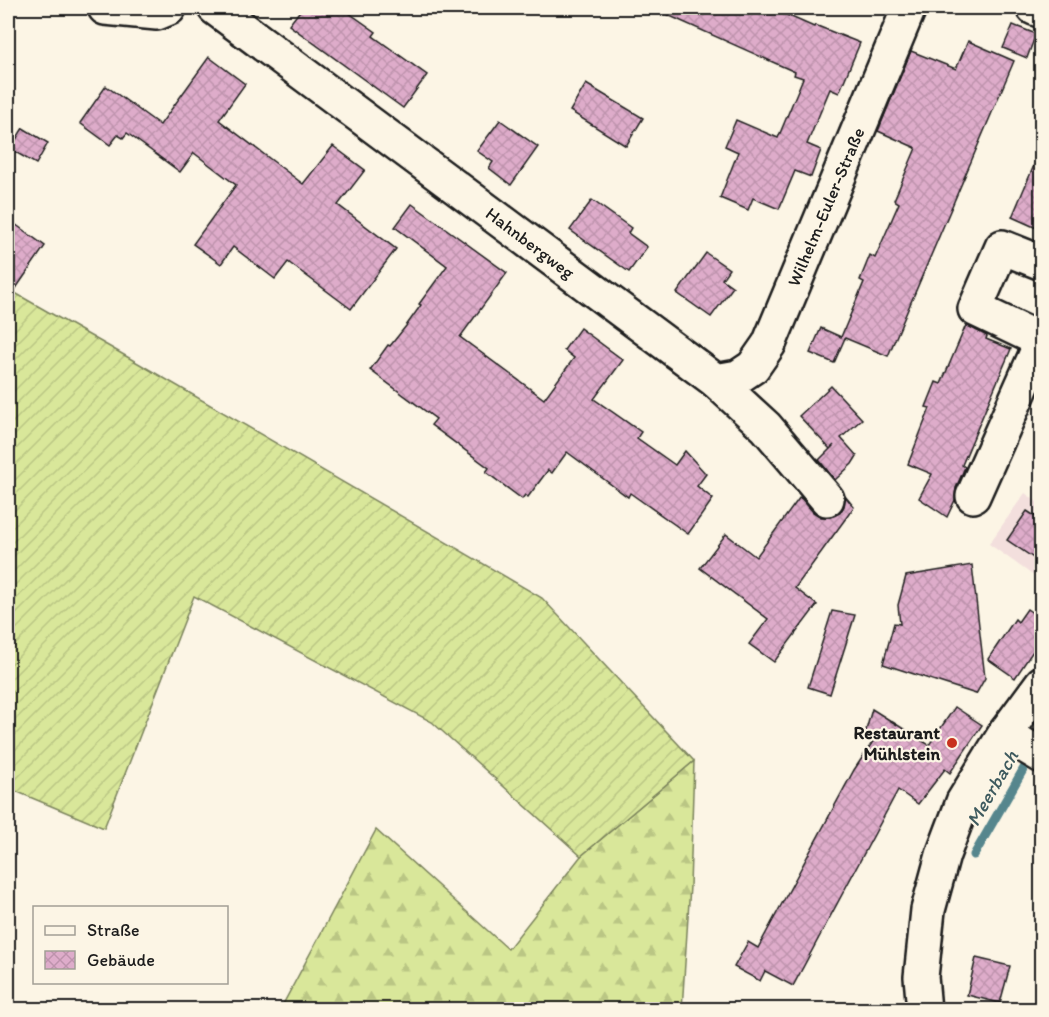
<svg xmlns="http://www.w3.org/2000/svg" width="1049" height="1017" viewBox="0 0 1049 1017" font-family="Itim,sans-serif">
	<style>
		.built { fill: #f3dfdd }
		.forest { fill: url(#forest-firs); stroke: #7a825b; stroke-width: 1.5 }
		.garden { fill: url(#garden-furrows); stroke: #7a825b; stroke-width: 1.5 }
		.lines { fill: none; stroke-linecap: round; stroke-linejoin: round }
		.stream { stroke: #56868d; stroke-width: 9 }
		.building { fill: url(#building-cross-hatch); stroke: #1c1c1c; stroke-width: 1.5 }
		.minor-casing { stroke: #1c1c1c; stroke-width: 38 }
		.minor { stroke: #fcf5e5; stroke-width: 33 }
		.poi-dot { fill: #c8321e; stroke: #fcf5e5; stroke-width: 2 }
		.labels { text-anchor: middle; dominant-baseline: central; stroke-width: 4.5; stroke-linejoin: round; paint-order: stroke }
		.street-label { font-size: 18px; fill: #1c1c1c; stroke: #fcf5e5 }
		.poi-label { font-size: 18px; font-weight: bold; fill: #1c1c1c; stroke: #fcf5e5; text-anchor: end }
		.water-label { font-size: 20px; font-style: italic; fill: #3e5a5e; stroke: #fcf5e5 }
	</style>
	<defs>
		<pattern id="forest-firs" width="22" height="20" patternUnits="userSpaceOnUse" patternTransform="scale(1.5)"><rect width="22" height="20" fill="#d9e79a"/><path d="M5 1l3.5 6h-7zM16 11l3.5 6h-7z" fill="#bac684"/></pattern>
		<pattern id="garden-furrows" width="10" height="10" patternUnits="userSpaceOnUse" patternTransform="scale(1.5)"><rect width="10" height="10" fill="#d9e79a"/><path d="M-1 1l2-2M0 10L10 0M9 11l2-2" fill="none" stroke="#bac684"/></pattern>
		<pattern id="building-cross-hatch" width="8" height="8" patternUnits="userSpaceOnUse" patternTransform="scale(1.5)"><rect width="8" height="8" fill="#deacca"/><path d="M0 0l8 8M0 8l8-8" fill="none" stroke="#be93ad"/></pattern>
	</defs>
	<rect width="100%" height="100%" fill="#fcf5e5"/>
	<filter id="ink" filterUnits="userSpaceOnUse"><feTurbulence type="fractalNoise" baseFrequency=".0167" numOctaves="2"/><feDisplacementMap in="SourceGraphic" scale="12" xChannelSelector="R" yChannelSelector="G"/><feConvolveMatrix kernelMatrix="1 2 1 2 8 2 1 2 1" color-interpolation-filters="sRGB"/></filter>
	<g filter="url(#ink)">
		<polygon class="built" points="1025,493 1041,505 1041,581 989,544"/>
		<polygon class="forest" points="694,761 690,886 682,1009 280,1010 376,830 508,949 581,856"/>
		<polygon class="garden" points="8,289 138,363 542,598 694,761 581,856 432,722 194,596 104,828 8,788"/>
		<g class="lines">
			<polyline class="stream" points="974,855 1031,756"/>
		</g>
		<g class="building">
			<polygon points="302,8 342,8 376,32 373,36 427,75 403,108 289,25"/>
			<polygon points="652,8 771,8 814,27 815,25 860,43 839,93 830,89 807,144 821,150 811,177 795,171 779,209 753,198 748,210 720,198 738,152 725,146 736,120 778,138 803,78 794,75 795,72"/>
			<polygon points="1013,25 1036,34 1027,58 1003,48"/>
			<polygon points="968,41 1014,61 888,356 845,338 834,363 810,353 821,328 841,337 864,282 860,280 870,255 875,258 899,203 894,200 916,148 878,131 911,51 956,69"/>
			<polygon points="209,57 245,84 219,120 303,184 333,146 365,170 338,205 396,249 351,309 288,262 275,279 233,247 221,264 193,244 236,185 194,153 180,172 127,133 123,138 118,135 110,145 80,123 106,86 160,125"/>
			<polygon points="586,84 643,118 626,146 570,111"/>
			<polygon points="500,120 538,147 511,185 489,168 493,162 477,151"/>
			<polygon points="23,128 48,143 36,164 10,149"/>
			<polygon points="1041,149 1041,230 1012,217"/>
			<polygon points="592,200 631,228 628,233 647,247 629,272 570,230"/>
			<polygon points="412,204 507,273 460,337 544,399 574,358 564,350 580,328 623,360 594,399 641,432 637,438 675,465 685,451 706,474 697,486 713,499 688,534 630,493 628,497 567,452 552,473 548,470 528,497 525,495 522,499 486,472 489,468 431,425 436,419 370,370 388,345 390,346 406,326 421,305 419,304 447,266 395,227"/>
			<polygon points="8,219 45,246 8,300"/>
			<polygon points="706,253 729,269 722,279 733,287 711,317 677,293"/>
			<polygon points="966,325 987,336 986,339 1011,349 962,465 965,467 956,488 955,500 947,517 919,498 932,474 908,464 930,408 926,407 936,382 941,384"/>
			<polygon points="831,386 862,419 841,438 857,456 852,464 835,480 819,460 834,445 830,449 799,416"/>
			<polygon points="845,496 854,507 795,588 817,605 774,662 749,644 768,619 700,568 726,534 756,557 800,497 813,512 821,517 830,517 840,513 844,506"/>
			<polygon points="1027,511 1041,520 1041,563 1007,540"/>
			<polygon points="972,565 985,678 976,694 883,664 894,623 900,624 898,605 906,576"/>
			<polygon points="1027,609 1041,619 1041,639 1015,678 988,659 1015,619 1018,622"/>
			<polygon points="832,611 855,615 830,694 808,687"/>
			<polygon points="955,707 982,725 950,773 945,769 918,804 898,790 793,986 765,971 760,981 734,967 748,942 758,948 854,770 874,740 865,734 872,709 929,745"/>
			<polygon points="976,958 1010,966 1000,1003 967,995"/>
		</g>
		<g class="lines">
			<g class="minor-casing">
				<g id="minor">
					<polyline points="105,8 157,13 169,8"/>
					<polyline points="215,8 716,381 766,427 827,499"/>
					<polyline points="1034,8 1042,11"/>
					<polyline points="1042,263 1002,247 975,309 1042,341"/>
					<polyline points="716,381 738,377 753,367 769,344 909,8"/>
					<polyline points="973,496 1042,341"/>
					<polyline points="1006,732 1022,744 1042,756"/>
					<polyline points="924,1010 921,977 928,910 943,855 963,802 1006,732 1042,683"/>
				</g>
			</g>
			<use href="#minor" class="minor"/>
		</g>
	</g>
	<circle class="poi-dot" cx="952" cy="743" r="6"/>
	<g class="labels">
		<g class="street-label">
			<text transform="translate(826 207) rotate(-67)">Wilhelm-Euler-Straße</text>
			<text transform="translate(530 243) rotate(37)">Hahnbergweg</text>
		</g>
		<g class="poi-label">
			<text x="940" y="733">Restaurant<tspan x="940" dy="21">Mühlstein</tspan></text>
		</g>
		<g class="water-label">
			<text transform="translate(992 788) rotate(-60)">Meerbach</text>
		</g>
	</g>
	<rect width="1049" height="1017" fill="none" stroke="#fcf5e5" stroke-width="30"/>
	<rect x="15" y="15" width="1019" height="987" fill="none" stroke="#1c1c1c" stroke-width="2" filter="url(#ink)"/>
	<rect x="33" y="906" width="195" height="78" fill="#fcf5e5" stroke="#a29e95" stroke-width="1.5"/>
	<rect x="45" y="926" width="30" height="9" fill="#fcf5e5" stroke="#a29e95" stroke-width="1.5"/>
	<text x="87" y="936" font-size="18" fill="#1c1c1c">Straße</text>
	<rect x="45" y="951" width="30" height="18" fill="url(#building-cross-hatch)" stroke="#a29e95" stroke-width="1.5"/>
	<text x="87" y="966" font-size="18" fill="#1c1c1c">Gebäude</text>
</svg>
